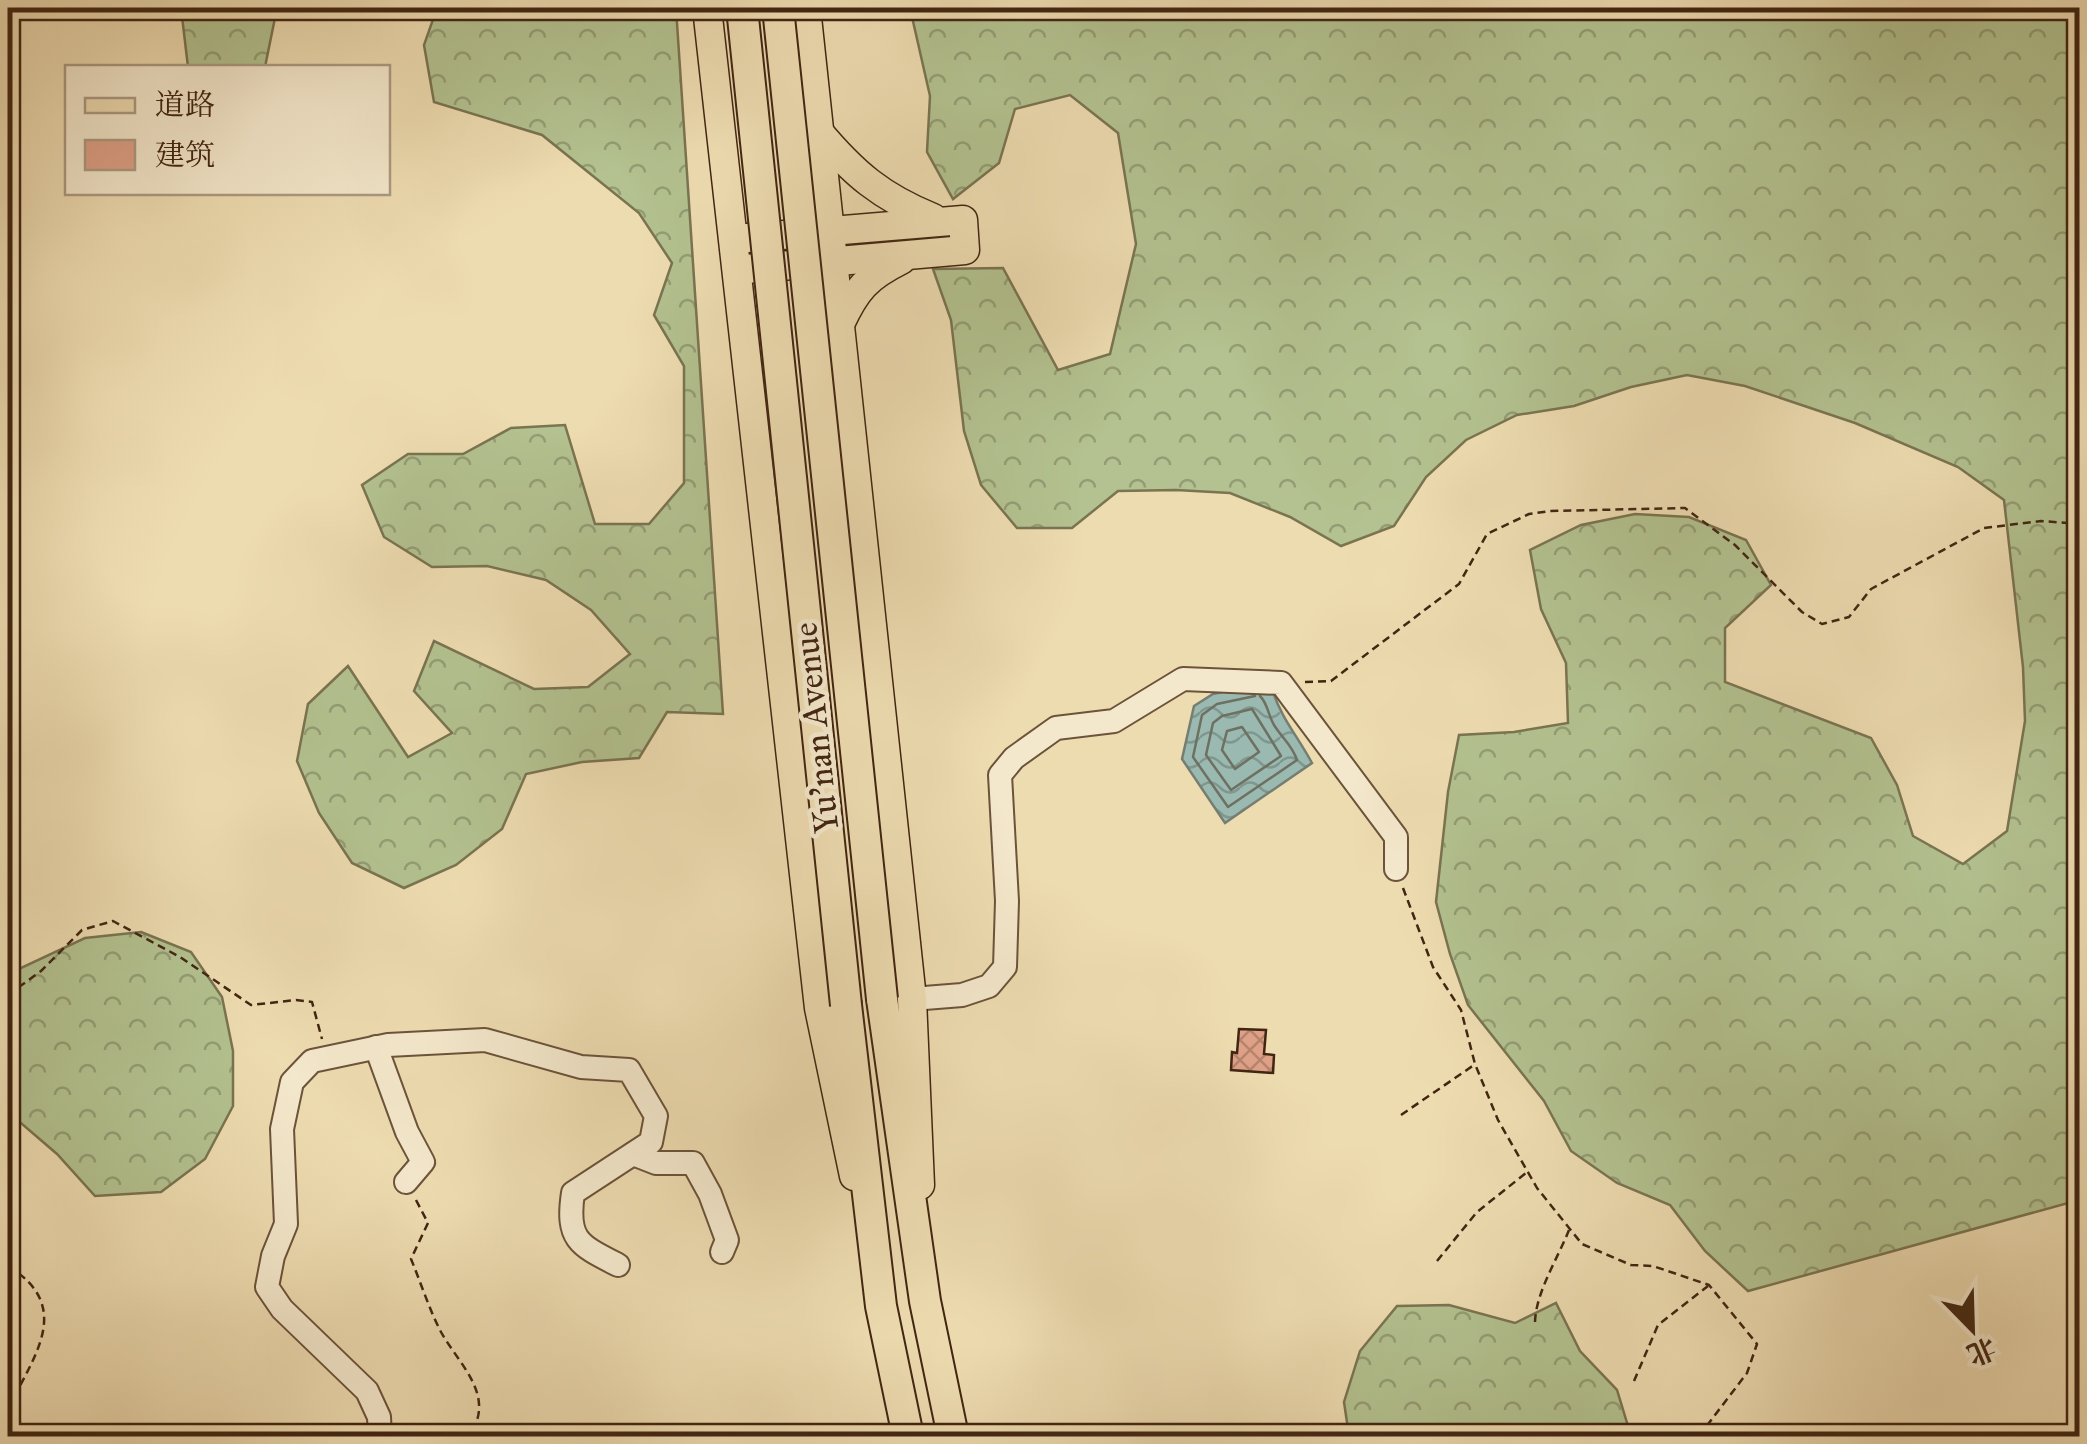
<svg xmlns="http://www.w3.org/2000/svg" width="2087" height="1444" viewBox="0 0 2087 1444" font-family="'IM FELL Great Primer','Noto Serif SC',serif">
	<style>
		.forest { fill: url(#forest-crowns); stroke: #7a7451; stroke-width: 2.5 }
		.water { fill: url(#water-waves); stroke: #767e71; stroke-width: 2.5 }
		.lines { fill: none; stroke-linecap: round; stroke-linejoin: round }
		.shore { stroke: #6e7062; stroke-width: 2.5 }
		.building { fill: url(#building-cross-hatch); stroke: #412512; stroke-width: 2.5 }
		.minor-casing { stroke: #6c533a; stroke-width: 26 }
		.major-casing { stroke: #412512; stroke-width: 31 }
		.highway-casing { stroke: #412512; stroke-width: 34 }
		.path { stroke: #412512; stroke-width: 2.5; stroke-dasharray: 8 5; stroke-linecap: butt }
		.minor { stroke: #f4e8cc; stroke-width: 22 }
		.major { stroke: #eedcb1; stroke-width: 28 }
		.highway { stroke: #eedcb1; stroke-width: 30 }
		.highway-bridge-casing { stroke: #412512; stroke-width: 34; stroke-linecap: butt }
		.highway-bridge { stroke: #eedcb1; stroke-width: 30 }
		.labels { text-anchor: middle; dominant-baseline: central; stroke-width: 9; stroke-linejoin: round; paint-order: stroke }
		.street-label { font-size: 35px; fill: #412512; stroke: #f4e8cc }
	</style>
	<defs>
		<pattern id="forest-crowns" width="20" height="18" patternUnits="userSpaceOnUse" patternTransform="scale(2.5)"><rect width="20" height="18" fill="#b3c290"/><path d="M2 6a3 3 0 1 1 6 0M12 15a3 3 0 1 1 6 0" fill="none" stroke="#939d74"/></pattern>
		<pattern id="water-waves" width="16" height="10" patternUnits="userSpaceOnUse" patternTransform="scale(2.5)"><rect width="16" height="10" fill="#9abab1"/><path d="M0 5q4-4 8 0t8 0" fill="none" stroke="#7f978f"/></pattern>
		<pattern id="building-cross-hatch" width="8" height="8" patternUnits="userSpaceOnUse" patternTransform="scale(2.5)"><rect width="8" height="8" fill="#dea187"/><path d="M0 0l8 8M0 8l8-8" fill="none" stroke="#b6836d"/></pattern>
	</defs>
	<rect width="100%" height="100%" fill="#eedcb1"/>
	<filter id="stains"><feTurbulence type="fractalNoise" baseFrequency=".002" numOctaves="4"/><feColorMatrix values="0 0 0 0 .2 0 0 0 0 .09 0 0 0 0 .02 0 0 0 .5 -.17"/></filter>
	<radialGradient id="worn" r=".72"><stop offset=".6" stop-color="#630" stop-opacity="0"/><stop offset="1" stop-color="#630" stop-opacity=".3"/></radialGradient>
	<g class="forest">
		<polygon points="181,8 277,8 265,67 188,67"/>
		<polygon points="437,8 676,8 723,714 667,712 639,758 582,762 526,774 502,829 456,865 404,888 352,863 319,813 297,761 308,704 348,666 408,757 452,733 414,691 434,641 534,689 588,687 630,654 591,610 546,580 487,566 432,567 384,537 362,485 408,454 463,454 511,428 565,425 595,524 649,524 684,483 684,366 654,315 672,263 639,213 542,135 434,102 424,45"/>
		<polygon points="910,8 2079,8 2079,1200 1748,1291 1705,1251 1670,1205 1617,1183 1571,1151 1544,1101 1468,1005 1450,954 1436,902 1448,792 1459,735 1514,732 1568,723 1566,663 1541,609 1530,550 1581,525 1635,514 1689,517 1746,540 1771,585 1725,628 1725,682 1871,738 1897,785 1913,836 1963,864 2007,831 2025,721 2023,667 2004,500 1958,467 1855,423 1745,386 1687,375 1631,387 1574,406 1517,415 1466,440 1426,477 1394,526 1341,546 1290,517 1230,493 1176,490 1118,491 1072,528 1017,528 981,485 964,431 951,320 933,269 1003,268 1058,370 1110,354 1136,244 1118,133 1070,95 1015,109 999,163 953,199 927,152 930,96"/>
		<polygon points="141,932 191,952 222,997 233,1051 233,1106 205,1159 161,1192 95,1196 57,1154 8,1112 8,974 85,938"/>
		<polygon points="1556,1303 1580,1351 1617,1390 1631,1436 1349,1436 1344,1402 1360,1351 1397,1306 1449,1305 1515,1323"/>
	</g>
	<path class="water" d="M1260 684 1273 692C1282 719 1298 737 1312 763L1225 823 1182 759 1194 706 1213 694Z"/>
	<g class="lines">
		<g class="shore">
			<path d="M1255 696 1217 704 1202 715 1193 757 1228 807 1297 760C1292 745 1282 738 1274 725 1268 715 1268 704 1260 696"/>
			<polygon points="1252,709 1281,756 1231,790 1206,755 1213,723 1222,716"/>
			<polygon points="1242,727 1259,752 1235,769 1222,750 1227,731"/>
		</g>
	</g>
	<polygon class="building" points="1239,1029 1266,1030 1264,1054 1274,1055 1273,1073 1231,1070 1232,1052 1237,1053"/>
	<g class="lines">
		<g class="minor-casing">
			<g id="minor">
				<polyline points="912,999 962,995 989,986 1005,967 1007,901 1000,775 1014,758 1056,728 1114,721 1183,679 1281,683 1396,837 1396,869"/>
				<polyline points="376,1047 407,1132 423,1162 406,1182"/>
				<polyline points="633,1154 656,1163 693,1163 710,1194 727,1240 722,1252"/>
				<path d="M380 1436 379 1417 367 1391 282 1309 267 1287 273 1256 286 1224 282 1129 292 1082 312 1061 388 1045 485 1040 581 1067 629 1070 656 1116 651 1142 573 1193C566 1240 579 1245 618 1265"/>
			</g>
		</g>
		<g class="major-casing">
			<g id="major">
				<polyline points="707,8 819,1008 854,1176"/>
				<polyline points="806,8 912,999 920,1185"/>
				<path d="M818 131C853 173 881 197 933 218"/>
				<polyline points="746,269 965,250 963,220 747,238"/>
				<path d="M840 324C856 289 867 277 901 260"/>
			</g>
		</g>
		<g class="highway-casing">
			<g id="highway">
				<polyline points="882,999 925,1301 953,1436"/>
				<polyline points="846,1005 881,1306 908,1436"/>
			</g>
		</g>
		<g class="path">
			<polyline points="1305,682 1331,681 1459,584 1487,534 1529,514 1550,511 1685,508 1735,545 1802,612 1822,624 1849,617 1871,589 1984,528 2041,521 2080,524"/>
			<polyline points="1403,888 1433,967 1461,1010 1475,1064 1498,1120 1537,1188 1582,1244 1631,1265 1653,1266 1709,1285 1757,1344 1747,1373 1699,1436"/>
			<polyline points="8,995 41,971 82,930 113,921 180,957 251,1005 296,1000 312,1002 322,1039"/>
			<polyline points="1401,1115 1474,1065"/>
			<path d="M416 1200 428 1223 411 1259C421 1283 429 1309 441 1332 460 1366 497 1396 469 1436"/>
			<polyline points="1437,1261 1477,1212 1526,1173"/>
			<path d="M8 1266C75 1307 33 1357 8 1409"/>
			<path d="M1535 1322C1536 1292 1557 1260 1569 1230"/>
			<polyline points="1634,1381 1658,1325 1708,1286"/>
		</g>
		<use href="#minor" class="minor"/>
		<use href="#major" class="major"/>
		<use href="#highway" class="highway"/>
		<g class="highway-bridge-casing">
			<g id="highway-bridge">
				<polyline points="742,8 846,1005"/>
				<polyline points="778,8 882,999"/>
			</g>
		</g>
		<use href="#highway-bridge" class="highway-bridge"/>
	</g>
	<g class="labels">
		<g class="street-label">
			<text transform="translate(816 728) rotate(-96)">Yu'nan Avenue</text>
		</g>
	</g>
	<rect width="2087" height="1444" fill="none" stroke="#eedcb1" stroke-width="40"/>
	<rect x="10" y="10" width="2067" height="1424" fill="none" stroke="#412512" stroke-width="5"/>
	<rect x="20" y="20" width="2047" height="1404" fill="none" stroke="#412512" stroke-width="2.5"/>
	<rect x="65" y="65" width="325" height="130" fill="#f4e8cc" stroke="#ac9a82" stroke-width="2.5"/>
	<rect x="85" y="98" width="50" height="15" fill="#eedcb1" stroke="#ac9a82" stroke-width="2.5"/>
	<text x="155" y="115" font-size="30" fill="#412512">道路</text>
	<rect x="85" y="140" width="50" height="30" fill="#dea187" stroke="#ac9a82" stroke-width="2.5"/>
	<text x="155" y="165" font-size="30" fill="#412512">建筑</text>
	<g transform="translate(1972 1329) rotate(157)" stroke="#f4e8cc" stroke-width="8" paint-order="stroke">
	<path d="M0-8L18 38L0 25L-18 38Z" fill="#412512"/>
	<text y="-15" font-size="28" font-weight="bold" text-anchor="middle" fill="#412512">北</text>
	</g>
	<rect width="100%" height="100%" filter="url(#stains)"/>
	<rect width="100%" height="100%" fill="url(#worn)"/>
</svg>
